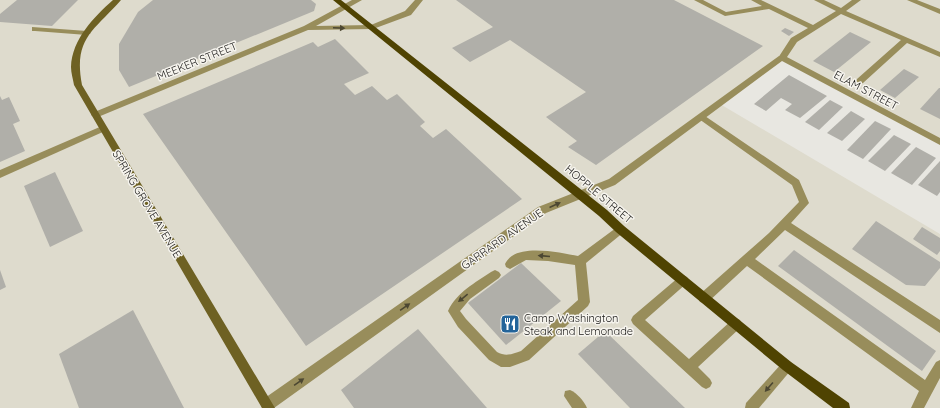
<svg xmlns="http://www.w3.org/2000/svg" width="940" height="408" viewBox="0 0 940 408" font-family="Quicksand,sans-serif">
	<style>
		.built { fill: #dedbcd }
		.building { fill: #b0afa9 }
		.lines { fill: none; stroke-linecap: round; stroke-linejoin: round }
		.service { fill: #988d5b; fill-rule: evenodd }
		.minor { fill: #988d5b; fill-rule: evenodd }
		.secondary { fill: #6e6123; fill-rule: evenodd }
		.primary { fill: #4f4302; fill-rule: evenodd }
		.oneway { fill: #4c4732 }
		.labels { text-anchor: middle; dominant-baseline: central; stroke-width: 3; stroke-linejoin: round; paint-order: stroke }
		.street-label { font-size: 11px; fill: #1a1917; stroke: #f6f4ee }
		.poi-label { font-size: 11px; fill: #1a1917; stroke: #f6f4ee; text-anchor: start }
	</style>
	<rect width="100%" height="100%" fill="#e8e7e1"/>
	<polygon class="built" points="0,0 940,0 940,142 782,58 720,104 940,234 940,408 0,408"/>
	<g class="building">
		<polygon points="17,0 78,0 52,26 0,22 0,14"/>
		<polygon points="153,0 311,0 316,4 314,11 129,87 119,70 119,44 138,12"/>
		<polygon points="456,0 674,0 763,46 596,165 568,147 577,141 546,117 586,92 510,40 470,62 452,48 493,27"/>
		<polygon points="785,28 794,32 789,36 781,31"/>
		<polygon points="850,32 871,42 834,72 813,61"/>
		<polygon points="335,39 369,73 344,84 355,95 372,86 387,100 397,94 425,122 420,126 433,138 446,129 522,199 306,346 143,114 313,42 318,47"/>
		<polygon points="904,69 919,77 895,98 880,90"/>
		<polygon points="789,75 827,96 800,118 785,110 792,104 781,98 766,111 754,104"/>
		<polygon points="939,88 940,88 940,119 920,109"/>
		<polygon points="0,96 2,100 9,97 20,121 13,124 25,151 0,162"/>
		<polygon points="830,100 843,107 819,130 805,122"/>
		<polygon points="851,111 865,119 842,141 827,133"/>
		<polygon points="875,121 891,129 863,159 847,150"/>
		<polygon points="894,135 911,144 885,171 868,161"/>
		<polygon points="916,147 936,158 912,185 891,173"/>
		<polygon points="940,161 940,192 937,196 918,185"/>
		<polygon points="55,172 83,231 50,247 24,186"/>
		<polygon points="876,221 940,262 940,268 925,286 906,285 852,249"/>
		<polygon points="922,227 940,238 940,251 937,255 913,239"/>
		<polygon points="794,250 936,351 922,371 778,266"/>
		<polygon points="521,263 561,301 506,345 468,303"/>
		<polygon points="0,270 6,287 0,290"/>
		<polygon points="133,310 184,408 79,408 59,354"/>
		<polygon points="418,329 487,408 354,408 341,390"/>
		<polygon points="605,331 685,408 630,408 578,354"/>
	</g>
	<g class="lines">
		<g class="service">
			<polygon points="415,0 423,0 411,15 373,29 367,29 366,27 405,11"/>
			<polygon points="694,0 703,0 726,12 762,6 751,0 761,0 813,25 836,11 814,0 824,0 841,8 852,0 861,0 846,11 940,52 940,57 907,43 863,83 860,84 856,81 857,79 901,40 841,14 797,42 785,60 782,60 778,58 791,38 808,28 769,9 725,16"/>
			<polygon points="907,0 917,0 940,9 940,14"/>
			<polygon points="32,27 87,31 91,33 87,35 35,31 32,31"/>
			<polygon points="702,114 799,180 809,203 791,223 940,320 940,333 785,230 755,259 925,380 936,362 940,360 940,378 924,408 911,408 919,391 747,266 708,302 704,303 700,302 698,298 700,294 769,233 799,202 792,185 699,119 698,117 699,115"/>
			<polygon points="102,126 105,127 106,129 105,131 0,178 0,170"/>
			<path d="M620 225 624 226 625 229 624 232 586 263 590 302 588 306 529 360 510 367H501L489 360 458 327 448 311C457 292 475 283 491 272L495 270 499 272 501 275 499 278 470 299 460 311 466 319 497 352C506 357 512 354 521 351L578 300 575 265 548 261 526 260 510 269 506 267 505 264C515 242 560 253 578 256Z"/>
			<polygon points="683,275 687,277 689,280 687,283 645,320 689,359 732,320 736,318 740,320 742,324 740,328 698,367 710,379 712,383 710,387 706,389 702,387 633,324 631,320 633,316 679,277"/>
			<path d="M570 390C577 393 584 401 587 408H572L564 396 565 391Z"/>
		</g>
		<g class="minor">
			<polygon points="352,0 362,0 316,26 370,25 374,27 373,29 308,30 98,117 95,118 91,115 92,113 304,26"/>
			<polygon points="779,56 785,56 940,138 940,145 782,61 615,185 546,213 274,408 262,408 261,405 262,400 538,207 609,179"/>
			<polygon points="787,360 791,362 793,366 791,370 759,408 745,408 746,403 783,362"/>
		</g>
		<path class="secondary" d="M113 0H121C94 31 73 38 82 85L275 408H262L74 85C73 79 71 73 71 67 72 39 94 17 113 0Z"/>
		<polygon class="primary" points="333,0 341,0 607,210 624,226 791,362 849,403 850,408 833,408 783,370 616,232 599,216"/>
	</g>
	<defs><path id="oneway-solid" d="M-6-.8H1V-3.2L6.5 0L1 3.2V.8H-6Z"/></defs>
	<g class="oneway">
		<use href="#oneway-solid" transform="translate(339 28) rotate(2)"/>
		<use href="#oneway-solid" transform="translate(555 205) rotate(-24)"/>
		<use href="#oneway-solid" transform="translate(544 256) rotate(-175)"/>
		<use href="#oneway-solid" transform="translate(463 298) rotate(141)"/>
		<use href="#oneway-solid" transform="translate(405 307) rotate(-35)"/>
		<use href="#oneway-solid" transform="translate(299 382) rotate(-35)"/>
		<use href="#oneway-solid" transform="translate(769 387) rotate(131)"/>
	</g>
	<defs>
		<g id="restaurant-square" transform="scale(1)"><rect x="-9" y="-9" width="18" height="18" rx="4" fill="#23649a" stroke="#f6f4ee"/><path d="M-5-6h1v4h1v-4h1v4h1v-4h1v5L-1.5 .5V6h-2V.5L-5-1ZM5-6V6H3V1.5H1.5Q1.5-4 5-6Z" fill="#fff"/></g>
	</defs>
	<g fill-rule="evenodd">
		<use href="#restaurant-square" x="510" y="324"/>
	</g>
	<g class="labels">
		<g class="street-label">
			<text transform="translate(197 61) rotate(-22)">MEEKER STREET</text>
			<text transform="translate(866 90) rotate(28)">ELAM STREET</text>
			<text transform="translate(599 194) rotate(40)">HOPPLE STREET</text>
			<text transform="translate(147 204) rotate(59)">SPRING GROVE AVENUE</text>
			<text transform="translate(502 239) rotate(-35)">GARRARD AVENUE</text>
		</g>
		<g class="poi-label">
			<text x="524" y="318">Camp Washington<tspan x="524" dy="13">Steak and Lemonade</tspan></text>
		</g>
	</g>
</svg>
